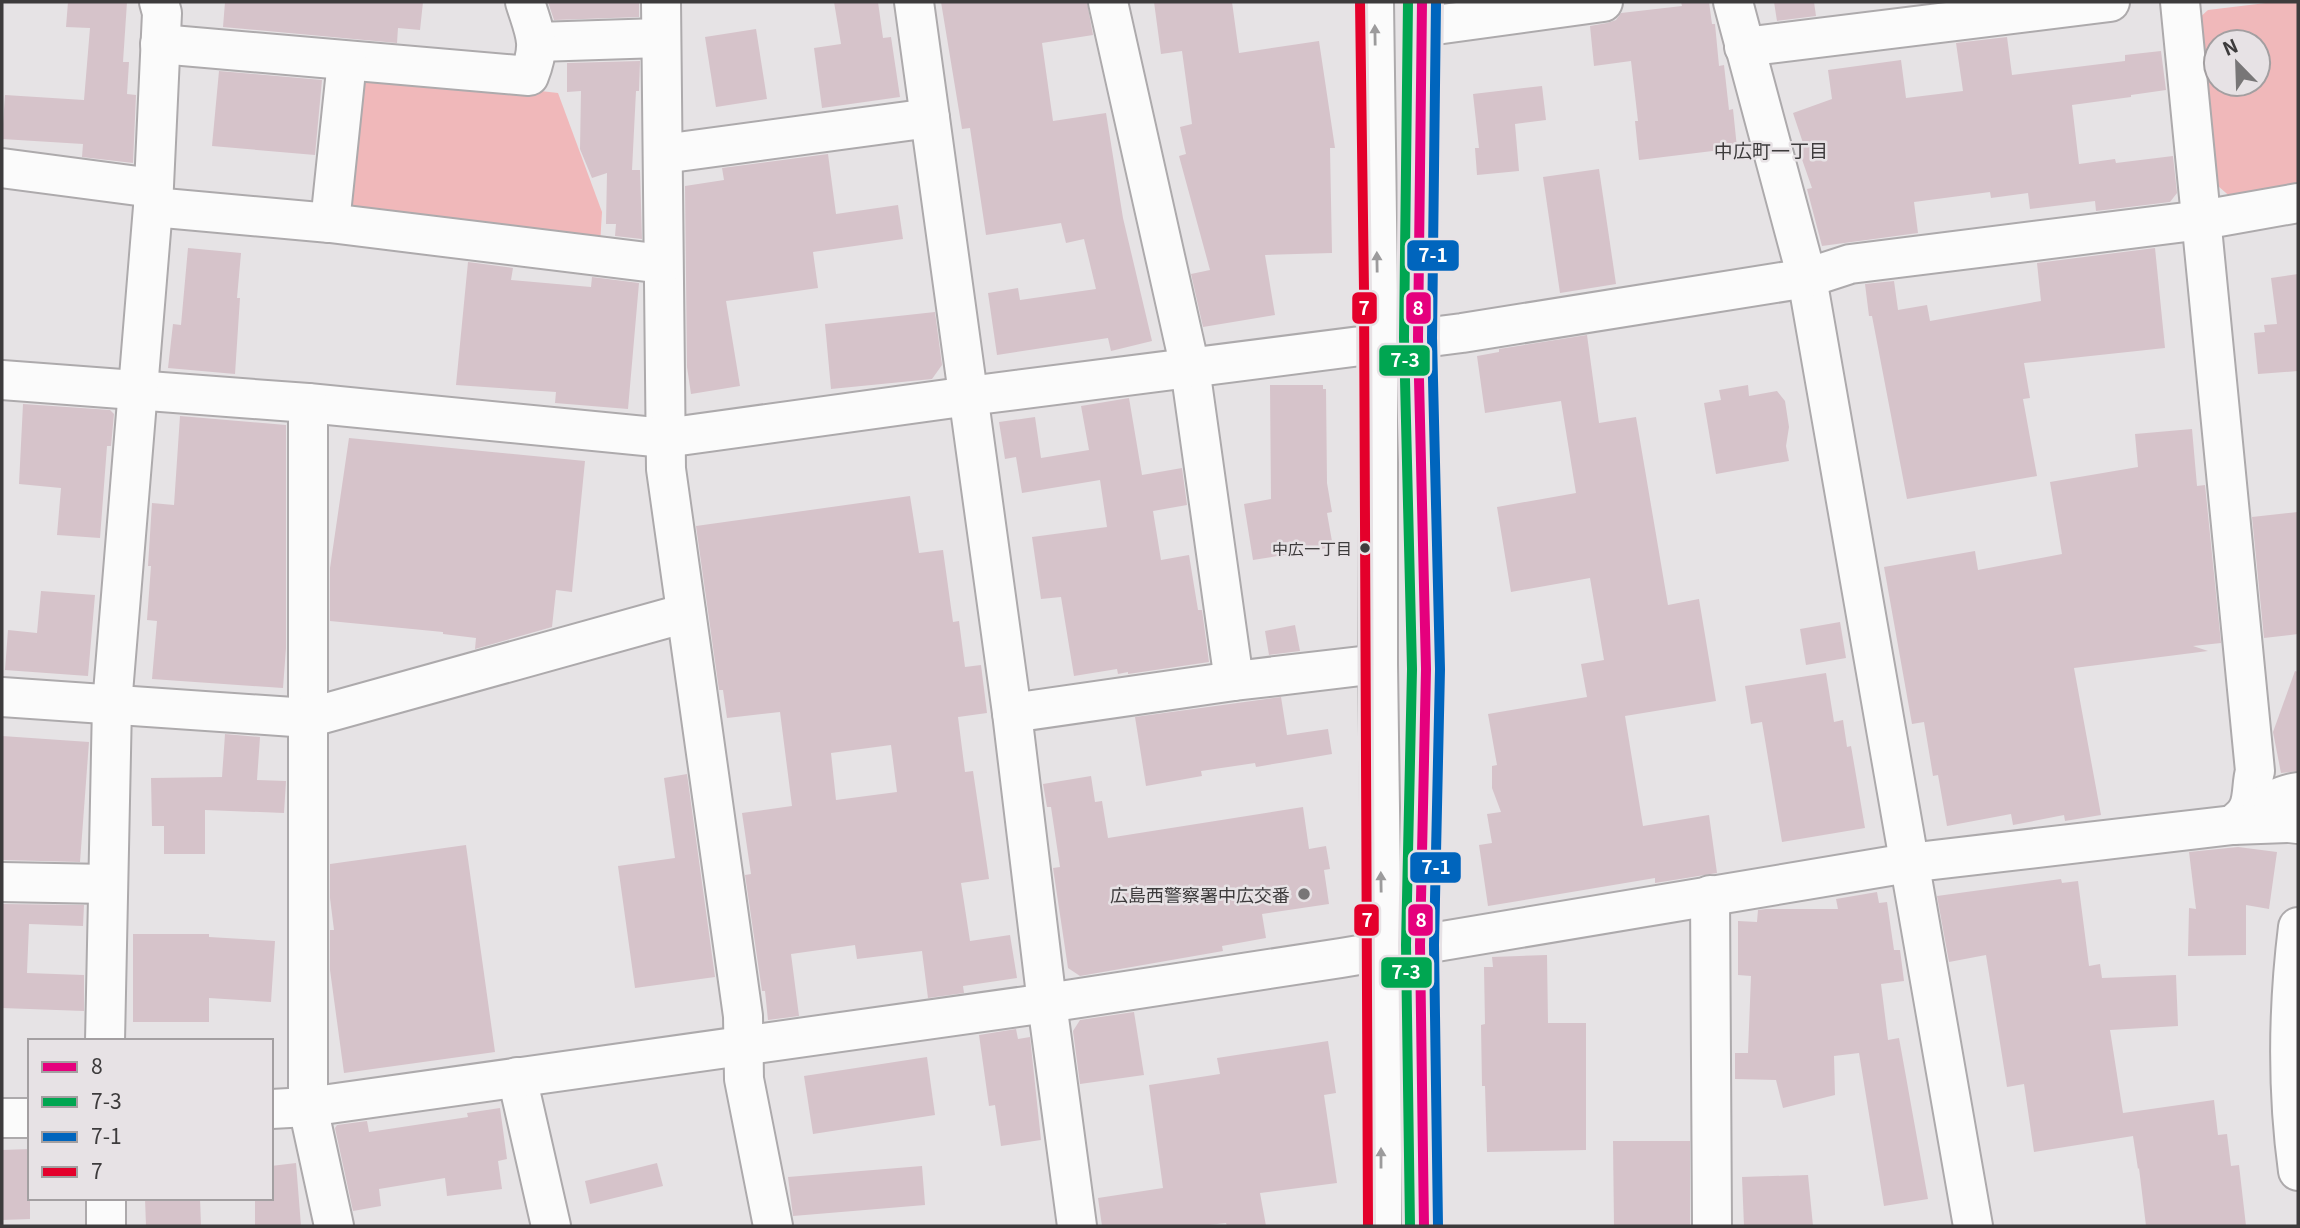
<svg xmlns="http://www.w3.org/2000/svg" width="2300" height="1228" viewBox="0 0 2300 1228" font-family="Georgia,'Noto Sans JP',serif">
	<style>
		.green { fill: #f0b8ba; fill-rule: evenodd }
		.building { fill: #d6c3ca; fill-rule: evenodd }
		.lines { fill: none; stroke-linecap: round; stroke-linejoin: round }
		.minor-casing { stroke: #adaaac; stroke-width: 42 }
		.minor { stroke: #fbfbfb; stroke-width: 38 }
		.bus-1-casing { stroke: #e7e2e5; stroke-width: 16 }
		.bus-2-casing { stroke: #e7e2e5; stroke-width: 16 }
		.bus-3-casing { stroke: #e7e2e5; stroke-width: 16 }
		.bus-4-casing { stroke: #e7e2e5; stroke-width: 16 }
		.bus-1 { stroke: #e5007d; stroke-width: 10 }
		.bus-2 { stroke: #00a651; stroke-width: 10 }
		.bus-3 { stroke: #0065bd; stroke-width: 10 }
		.bus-4 { stroke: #e4002b; stroke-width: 10 }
		.oneway { fill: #9c9b9c }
		.bus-dot { fill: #3d3b3c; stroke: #e7e2e5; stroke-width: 2.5 }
		.poi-dot { fill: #787677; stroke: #e7e2e5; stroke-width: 2.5 }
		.labels { text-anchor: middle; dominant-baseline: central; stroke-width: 5; stroke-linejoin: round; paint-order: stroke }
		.bus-label { font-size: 16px; fill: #3d3b3c; stroke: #e7e2e5; text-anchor: end }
		.poi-label { font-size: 18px; fill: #3d3b3c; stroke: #e7e2e5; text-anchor: end }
		.neighbourhood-label { font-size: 19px; fill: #3d3b3c; stroke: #e7e2e5 }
		.line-badge { stroke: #e7e2e5; stroke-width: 2.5 }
		.badge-label { font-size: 19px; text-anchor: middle; font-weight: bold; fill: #fff }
	</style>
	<rect width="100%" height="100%" fill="#e6e3e5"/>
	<g class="green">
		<path d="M2274 2H2298V188L2233 199 2218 186 2198 19 2208 10ZM2216 42H2258V84H2216Z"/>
		<polygon points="373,72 558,93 602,212 600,245 345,207 361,80"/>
	</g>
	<g class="building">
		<polygon points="68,2 127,2 123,62 129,62 127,94 136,95 133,163 82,157 83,144 2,139 5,95 84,100 90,28 66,27"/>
		<polygon points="225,2 423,2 420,30 398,28 397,43 223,27"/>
		<polygon points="548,2 639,2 639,17 554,20"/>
		<polygon points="834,2 878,2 883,38 891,37 900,97 822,108 814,48 841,44"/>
		<polygon points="941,2 1087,2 1093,35 1042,43 1053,121 1106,113 1123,218 1152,341 1111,351 1108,338 997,355 988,293 1018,288 1020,300 1096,289 1084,239 1066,243 1061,223 986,235 970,128 962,129"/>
		<polygon points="1154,2 1232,2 1239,53 1319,41 1335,148 1330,148 1332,253 1265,255 1275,315 1203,327 1191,274 1210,270 1179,156 1186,154 1180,127 1192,124 1182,51 1161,54"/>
		<polygon points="1681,2 1709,2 1712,24 1715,24 1719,66 1724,65 1729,110 1733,109 1737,148 1639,160 1635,121 1638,121 1631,61 1594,66 1590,26 1607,23 1616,20 1621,13 1682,6"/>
		<polygon points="1774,2 1814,2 1816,16 1777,21"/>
		<polygon points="756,29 767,99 716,107 705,37"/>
		<polygon points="2007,37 2012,75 2125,61 2125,55 2161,51 2166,90 2131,95 2131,97 2072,105 2079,164 2115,159 2116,163 2173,156 2177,193 2170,202 2096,211 2095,201 2030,209 2028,193 1991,198 1990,192 1914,202 1918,233 1822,246 1807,189 1812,188 1798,148 1804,146 1793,113 1832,99 1828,70 1901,60 1906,98 1963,91 1956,43"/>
		<polygon points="640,61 639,91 636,91 632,170 640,170 642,239 615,236 616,224 606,224 607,173 592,178 580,149 581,91 567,92 567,63"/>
		<polygon points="219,71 322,80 315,155 212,146"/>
		<polygon points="1542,86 1546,120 1515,124 1519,171 1477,175 1475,148 1479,148 1473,94"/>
		<polygon points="828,154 836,214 898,205 903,239 813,252 818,288 726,301 740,386 691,394 687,367 685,186 724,180 722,168"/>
		<polygon points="1599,169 1616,284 1560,293 1543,177"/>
		<polygon points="188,248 241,253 237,298 240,298 235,374 168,368 173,324 181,325"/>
		<polygon points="2155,248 2165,348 2024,363 2030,398 2023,399 2037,476 1907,499 1872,316 1869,316 1865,284 1894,281 1898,310 1927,305 1930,321 2041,301 2037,263"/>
		<polygon points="468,262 513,268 511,280 591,287 592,277 639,283 628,409 555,403 556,392 456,385"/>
		<polygon points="2298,274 2298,371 2258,374 2254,333 2265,332 2264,325 2277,324 2271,278"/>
		<polygon points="935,312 942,365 932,379 831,389 825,324"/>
		<polygon points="1587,335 1599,423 1636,417 1668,605 1699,599 1716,701 1625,716 1643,826 1709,815 1717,873 1655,883 1655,878 1488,906 1479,845 1492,843 1487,814 1501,812 1492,788 1492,766 1497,765 1488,714 1587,697 1581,664 1604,660 1590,578 1511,592 1497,507 1576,493 1561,401 1485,413 1477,356 1499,352 1499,349"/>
		<polygon points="1270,385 1323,385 1323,389 1326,389 1327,483 1332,512 1327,513 1333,547 1253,560 1244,504 1271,499"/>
		<polygon points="1748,385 1749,396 1777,391 1785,401 1789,427 1786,446 1789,461 1716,474 1704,403 1721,400 1719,390"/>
		<polygon points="1129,398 1142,475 1182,468 1187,505 1153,511 1161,560 1189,555 1198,610 1202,610 1209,662 1128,674 1128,672 1118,674 1117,669 1074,676 1061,597 1041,599 1032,537 1107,527 1100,480 1022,493 1016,457 1005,459 999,422 1035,417 1041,458 1089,450 1081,406"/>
		<polygon points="23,404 110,410 114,414 111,446 107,446 100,538 57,535 61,488 19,484"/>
		<polygon points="180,416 286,425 286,648 283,688 152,679 157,621 147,620 151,566 148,566 152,503 174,505"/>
		<polygon points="2192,429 2197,486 2205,485 2221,643 2193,646 2208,651 2074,668 2101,815 2065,821 2064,815 2013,825 2011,814 1947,826 1938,775 1933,776 1924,722 1912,724 1884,567 1975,551 1978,570 2062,554 2050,482 2138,467 2135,434"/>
		<polygon points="349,438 585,461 572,592 556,590 552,627 475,649 476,638 443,634 443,632 330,621 330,568"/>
		<path d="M910 496 919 553 943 550 953 622 959 621 965 667 981 665 987 713 958 717 965 772 973 771 989 879 961 883 970 941 1010 935 1017 978 963 986 964 993 928 998 922 951 857 959 855 945 791 954 799 1016 768 1020 765 991H762L745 875 751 874 742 813 792 806 780 712 727 718 723 690H719L696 526ZM891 745 897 792 836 800 831 753Z"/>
		<polygon points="2298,512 2298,634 2264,638 2252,517"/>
		<polygon points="41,591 95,595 88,676 5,670 8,630 37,633"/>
		<polygon points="1840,622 1846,658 1806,665 1800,629"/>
		<polygon points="1295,625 1300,651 1269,655 1265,631"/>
		<polygon points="2295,671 2298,672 2298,771 2281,773 2273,732"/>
		<polygon points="1826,673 1834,722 1843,720 1847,747 1851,746 1865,828 1782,842 1762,722 1751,724 1745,686"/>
		<polygon points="1281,697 1287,735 1328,729 1332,754 1256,767 1255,763 1201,771 1202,776 1146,786 1135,717"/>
		<polygon points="225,734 260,737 257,780 286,781 284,813 205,810 205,854 164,854 164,826 152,826 151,778 222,777"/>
		<polygon points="2,736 89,742 80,862 2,860"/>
		<polygon points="687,774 715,977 635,988 618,866 675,858 664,778"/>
		<polygon points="1091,776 1095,802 1102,801 1108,838 1303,807 1309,849 1326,846 1330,869 1324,870 1329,904 1262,914 1266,938 1222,946 1223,951 1080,976 1068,968 1053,868 1060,867 1051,807 1047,807 1043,784"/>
		<polygon points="466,845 495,1052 344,1073 330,970 330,930 334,930 330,898 330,864"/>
		<polygon points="2238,847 2277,852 2269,909 2246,905 2246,955 2188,956 2189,908 2196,909 2189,852"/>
		<polygon points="2061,879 2062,883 2078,881 2089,966 2100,964 2102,978 2176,975 2178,1026 2110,1030 2123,1113 2214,1100 2218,1135 2227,1134 2231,1166 2239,1165 2246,1226 2146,1226 2139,1168 2138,1169 2133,1136 2034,1152 2024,1084 2007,1087 1986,955 1949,962 1937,896"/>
		<polygon points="1877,892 1879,903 1887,902 1894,950 1900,950 1904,981 1881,984 1888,1040 1899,1038 1928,1199 1884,1206 1859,1053 1834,1056 1835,1095 1783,1108 1776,1080 1735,1079 1735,1053 1748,1053 1751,976 1738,975 1738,921 1757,922 1758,910 1766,909 1838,909 1836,899"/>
		<polygon points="2,904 84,905 83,926 29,924 27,973 84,975 84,1011 2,1008"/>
		<polygon points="133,934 209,934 209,937 275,941 271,1002 209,998 209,1022 133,1022"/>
		<polygon points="1547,955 1548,1023 1586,1023 1586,1150 1487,1152 1485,1086 1482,1086 1481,1025 1485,1024 1484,967 1493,967 1492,957"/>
		<polygon points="1134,1012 1144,1075 1080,1084 1073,1031 1080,1020"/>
		<polygon points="1016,1029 1018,1039 1030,1037 1041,1140 1001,1146 995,1105 989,1106 979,1035"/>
		<polygon points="1328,1041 1336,1093 1324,1095 1337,1183 1260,1193 1266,1226 1227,1226 1226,1223 1200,1226 1102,1226 1098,1198 1163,1188 1149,1085 1220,1074 1217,1058"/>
		<polygon points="927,1057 935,1115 813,1134 804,1076"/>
		<polygon points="500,1108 507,1159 498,1161 502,1189 447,1196 445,1178 379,1189 381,1206 353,1211 335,1128 337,1125 367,1121 369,1132 468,1117 467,1113"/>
		<polygon points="1613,1141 1690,1141 1690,1226 1614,1226"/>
		<polygon points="30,1149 30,1219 2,1220 2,1150"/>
		<polygon points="296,1163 301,1226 255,1226 255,1198 271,1198 271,1166"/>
		<polygon points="657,1163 663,1186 590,1204 585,1181"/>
		<polygon points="922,1166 925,1205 793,1216 788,1177"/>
		<polygon points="1808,1175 1813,1226 1744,1226 1742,1177"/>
		<polygon points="145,1198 200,1198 201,1226 146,1226"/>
	</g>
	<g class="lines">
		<g class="minor-casing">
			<g id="minor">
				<polyline points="661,2 666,469 743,1016 744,1079 773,1226"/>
				<polyline points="914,2 1012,713 1047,1003 1077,1226"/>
				<polyline points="1108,2 1190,368 1234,681"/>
				<polyline points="1374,2 1378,290 1378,664 1382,952 1382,1226"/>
				<polyline points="1422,2 1418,338 1426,669 1420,945 1424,1226"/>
				<polyline points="1733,2 1807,278 1973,1226"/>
				<path d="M2180 2 2255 771C2251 784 2254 801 2246 812 2243 817 2237 821 2233 825"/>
				<polyline points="1421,27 1603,2"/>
				<polyline points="537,42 660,38"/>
				<path d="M160 44 529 76C542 43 535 34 525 2"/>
				<polyline points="1744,47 2110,2"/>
				<polyline points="663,154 930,118"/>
				<polyline points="2,168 153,188"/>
				<polyline points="153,207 330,223 663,264"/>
				<polyline points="330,223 347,61"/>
				<polyline points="2,380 308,403 665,438 969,396 1462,333 1807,278 1850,264 2202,220 2298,203"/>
				<polyline points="308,403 308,1107 334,1226"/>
				<polyline points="2,697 308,718 686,613"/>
				<polyline points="1012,713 1234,681 1378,664"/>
				<path d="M2237 822C2256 810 2276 795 2298 792"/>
				<polyline points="2,882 107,884"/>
				<polyline points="1710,895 1712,1226"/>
				<path d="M2298 927C2288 1008 2287 1090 2298 1171"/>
				<polyline points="105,1041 112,705 153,207 162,13 159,2"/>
				<polyline points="517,1077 551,1226"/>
				<polyline points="271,1109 308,1107 1047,1003 1341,958 1908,863 2233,825 2289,823 2298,824"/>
				<polyline points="2,1118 30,1118"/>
				<polyline points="106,1198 106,1226"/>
			</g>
		</g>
		<use href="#minor" class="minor"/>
		<g class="bus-1-casing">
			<polyline id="bus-1" points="1422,2 1418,338 1426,669 1420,945 1424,1226"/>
		</g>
		<g class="bus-2-casing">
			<polyline id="bus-2" points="1408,2 1404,338 1412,669 1406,945 1410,1226"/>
		</g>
		<g class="bus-3-casing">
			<polyline id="bus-3" points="1436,2 1432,338 1440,669 1434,945 1438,1226"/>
		</g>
		<g class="bus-4-casing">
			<polyline id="bus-4" points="1360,2 1364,290 1368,1226"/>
		</g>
		<use href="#bus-1" class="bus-1"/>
		<use href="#bus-2" class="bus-2"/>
		<use href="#bus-3" class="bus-3"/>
		<use href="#bus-4" class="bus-4"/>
	</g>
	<defs><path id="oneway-solid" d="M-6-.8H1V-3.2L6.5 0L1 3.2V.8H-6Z" transform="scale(1.75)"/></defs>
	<g class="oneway">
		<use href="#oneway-solid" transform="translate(1375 35) rotate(-91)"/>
		<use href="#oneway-solid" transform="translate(1377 262) rotate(-91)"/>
		<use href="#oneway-solid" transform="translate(1381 882) rotate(-91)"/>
		<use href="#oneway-solid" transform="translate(1381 1158) rotate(-90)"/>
	</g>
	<circle class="bus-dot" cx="1365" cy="548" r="6"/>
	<circle class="poi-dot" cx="1304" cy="894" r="7"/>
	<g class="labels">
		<g class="bus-label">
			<text x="1352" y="548">中広一丁目</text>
		</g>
		<g class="poi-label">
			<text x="1290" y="894">広島西警察署中広交番</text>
		</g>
		<g class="neighbourhood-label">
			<text x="1771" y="149">中広町一丁目</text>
		</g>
	</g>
	<g class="line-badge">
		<rect x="1406" y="239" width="54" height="33" rx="7" fill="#0065bd"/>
		<rect x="1351" y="291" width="27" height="34" rx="7" fill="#e4002b"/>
		<rect x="1405" y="291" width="27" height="34" rx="7" fill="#e5007d"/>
		<rect x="1378" y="344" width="53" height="33" rx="7" fill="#00a651"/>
		<rect x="1409" y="851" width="53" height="33" rx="7" fill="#0065bd"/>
		<rect x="1407" y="903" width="27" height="34" rx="7" fill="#e5007d"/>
		<rect x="1353" y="903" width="27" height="34" rx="7" fill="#e4002b"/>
		<rect x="1380" y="956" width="53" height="33" rx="7" fill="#00a651"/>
	</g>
	<g class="badge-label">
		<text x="1433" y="262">7-1</text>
		<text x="1364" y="315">7</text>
		<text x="1418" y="315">8</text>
		<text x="1405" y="367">7-3</text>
		<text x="1436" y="874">7-1</text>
		<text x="1421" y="927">8</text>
		<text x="1367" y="927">7</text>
		<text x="1406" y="979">7-3</text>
	</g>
	<rect width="2300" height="1228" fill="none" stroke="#3d3b3c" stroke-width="7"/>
	<rect x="28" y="1039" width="245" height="161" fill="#e7e2e5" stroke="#a39fa1" stroke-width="2"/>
	<rect x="42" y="1062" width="35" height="10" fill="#e5007d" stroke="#a39fa1" stroke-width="2"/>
	<text x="91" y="1074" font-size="21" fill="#3d3b3c">8</text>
	<rect x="42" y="1097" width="35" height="10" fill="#00a651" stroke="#a39fa1" stroke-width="2"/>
	<text x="91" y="1109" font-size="21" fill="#3d3b3c">7-3</text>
	<rect x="42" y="1132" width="35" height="10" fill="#0065bd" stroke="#a39fa1" stroke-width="2"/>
	<text x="91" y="1144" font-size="21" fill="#3d3b3c">7-1</text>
	<rect x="42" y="1167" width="35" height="10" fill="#e4002b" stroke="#a39fa1" stroke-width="2"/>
	<text x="91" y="1179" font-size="21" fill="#3d3b3c">7</text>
	<g transform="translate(2237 63) rotate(337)"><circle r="33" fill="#e7e2e5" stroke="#a39fa1" stroke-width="2"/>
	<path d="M0-5L12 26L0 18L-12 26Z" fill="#787677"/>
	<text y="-10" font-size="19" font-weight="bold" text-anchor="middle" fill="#3d3b3c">N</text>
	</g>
</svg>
